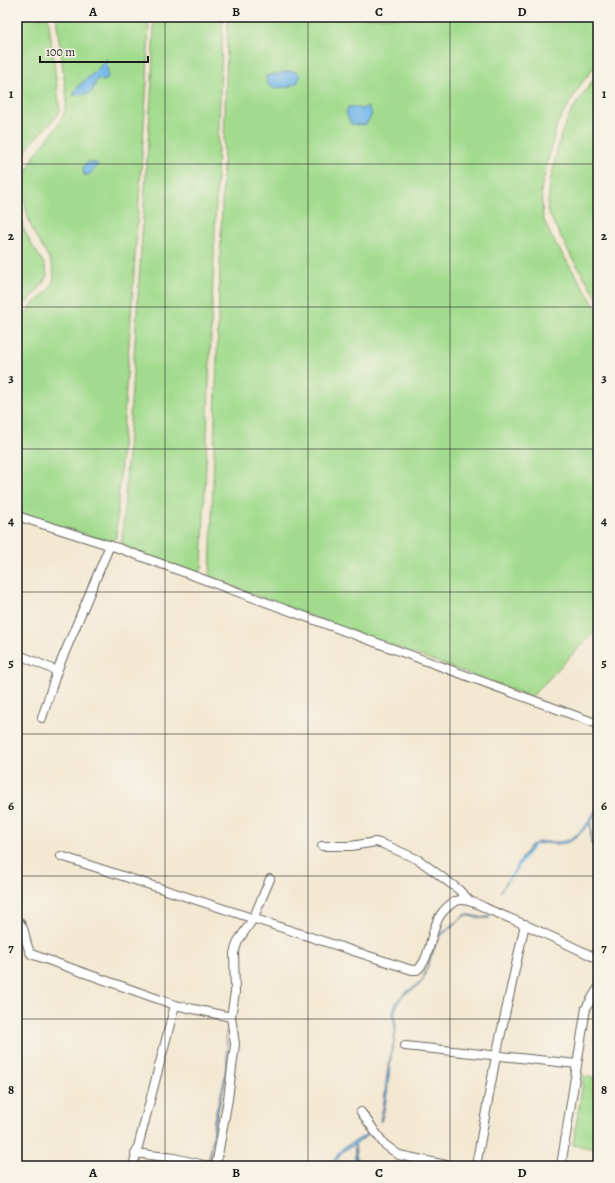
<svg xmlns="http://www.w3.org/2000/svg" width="615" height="1183" viewBox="0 0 615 1183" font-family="Alegreya,serif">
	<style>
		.green { fill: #a2db8d; stroke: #5f7c54 }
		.water { fill: #75b8ea; stroke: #486a83 }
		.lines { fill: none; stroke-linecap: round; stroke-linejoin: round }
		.stream { stroke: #75b8ea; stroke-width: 2 }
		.minor-casing { stroke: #67635c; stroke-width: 10 }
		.minor { stroke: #fff; stroke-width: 8 }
		.grid { fill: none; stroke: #1c1c1c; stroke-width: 1; stroke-opacity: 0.55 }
		.neatline { fill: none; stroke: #1c1c1c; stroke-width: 1.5 }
		.grid-label { font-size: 13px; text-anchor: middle; font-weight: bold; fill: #1c1c1c }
	</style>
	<rect width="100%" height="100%" fill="#f7f3e8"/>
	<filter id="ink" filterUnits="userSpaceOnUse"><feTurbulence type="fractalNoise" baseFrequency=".025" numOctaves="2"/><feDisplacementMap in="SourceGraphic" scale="8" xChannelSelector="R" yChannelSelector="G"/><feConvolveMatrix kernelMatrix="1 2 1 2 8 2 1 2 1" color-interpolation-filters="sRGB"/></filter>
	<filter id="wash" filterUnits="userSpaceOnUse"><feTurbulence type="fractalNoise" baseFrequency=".012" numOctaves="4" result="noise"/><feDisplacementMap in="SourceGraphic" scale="16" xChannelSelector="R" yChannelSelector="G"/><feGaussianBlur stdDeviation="0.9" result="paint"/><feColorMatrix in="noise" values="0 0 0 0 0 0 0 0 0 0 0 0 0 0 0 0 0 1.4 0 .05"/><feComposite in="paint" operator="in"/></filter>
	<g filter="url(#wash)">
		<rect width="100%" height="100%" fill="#f3e8d2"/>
		<g class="green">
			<path d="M17 17H48L60 110 58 115C47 127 34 138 25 152 12 173 16 217 28 238 34 251 47 262 47 276 40 291 26 301 17 314Z"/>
			<path d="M56 17H149L147 81 116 535 115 539 110 542 17 513 18 331C22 321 26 312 33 304 39 297 50 292 53 282 58 265 42 249 35 235 25 216 21 190 28 170 37 143 65 129 67 99Z"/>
			<polygon points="154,17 223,17 202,568 199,574 125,548 122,542 152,81"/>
			<polygon points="228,17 598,17 598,62 581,84 557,124 541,189 543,218 551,236 598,311 598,521 596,535 598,549 598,628 531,697 211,579 210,577"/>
			<polygon points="598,73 598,299 571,256 547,210 551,178 561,134 572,110"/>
			<polygon points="584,1076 598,1078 598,1149 573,1145"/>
		</g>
		<g class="water">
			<path d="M107 59 108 77 105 81 97 79 92 92 87 94 73 95C77 85 86 79 94 73 99 69 102 63 107 59Z"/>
			<polygon points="290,71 297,72 300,76 298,82 288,87 272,88 267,83 266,76"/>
			<polygon points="348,107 356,107 360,109 368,107 372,115 366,124 363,125 351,124 346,113"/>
			<polygon points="87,162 97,163 98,165 89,175 84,175 83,167"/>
			<path d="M598 806 591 823 592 842 598 856 591 843 590 824C584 829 578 837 571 841 558 848 543 839 531 847L500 892 530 846C539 840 545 842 556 842 577 842 589 822 598 806Z"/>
			<path d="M466 914 484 918 490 915 489 918H477L466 915 438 938 422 982C416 990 404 991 399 1001 391 1016 397 1018 396 1031 395 1042 391 1053 390 1064 388 1086 387 1101 381 1122L380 1120C385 1103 385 1086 388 1068 389 1060 396 1035 395 1029 393 1018 391 1009 398 1000 404 991 415 988 422 981L437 937Z"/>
			<polygon points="226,1031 228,1060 225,1082 215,1123 215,1131 208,1164 214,1131 213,1123 224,1082 227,1060"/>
			<path d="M368 1132 369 1134 355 1145 357 1160 360 1166H357L355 1160 354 1145 343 1151 334 1164 328 1166C336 1161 337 1152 344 1147 354 1141 359 1141 368 1132Z"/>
		</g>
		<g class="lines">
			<polyline class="stream" points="508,880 535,844"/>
		</g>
	</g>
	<g filter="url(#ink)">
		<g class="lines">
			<g class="minor-casing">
				<g id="minor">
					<polyline points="17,516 118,548 598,724"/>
					<polyline points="17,654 57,671"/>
					<polyline points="42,718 57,671 110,545"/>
					<polyline points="322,846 351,846 376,842 383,844 419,860 458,889 471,902"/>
					<path d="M61 856 412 970H417C431 960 430 929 441 914 446 908 452 901 460 900 471 899 483 907 492 911 528 925 563 942 598 959"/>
					<path d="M17 920C27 928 24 943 31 954L175 1005 231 1017"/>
					<polyline points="405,1046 577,1064"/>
					<polyline points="361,1112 384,1144 399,1155 451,1166"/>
					<polyline points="135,1153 174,1158 209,1166"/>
					<polyline points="133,1166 175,1005"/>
					<polyline points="216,1166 228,1099 235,1044 231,1017 235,992 234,953 238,941 253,919 270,879"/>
					<polyline points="476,1166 496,1056 525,924"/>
					<polyline points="561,1166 586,1008 598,988"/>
				</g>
			</g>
			<use href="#minor" class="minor"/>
		</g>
	</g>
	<path class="grid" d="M165 17V1166M308 17V1166M450 17V1166M17 164H598M17 307H598M17 449H598M17 592H598M17 734H598M17 876H598M17 1019H598"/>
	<rect width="615" height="1183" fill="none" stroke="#f7f3e8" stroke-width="44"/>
	<path d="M40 56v6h108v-6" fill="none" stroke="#1c1c1c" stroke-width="2"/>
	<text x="46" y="56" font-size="12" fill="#1c1c1c" stroke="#f7f3e8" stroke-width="3" paint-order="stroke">100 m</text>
	<rect x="22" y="22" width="571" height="1139" class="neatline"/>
	<g class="grid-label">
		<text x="93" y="16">A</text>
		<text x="236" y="16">B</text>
		<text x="379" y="16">C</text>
		<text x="522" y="16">D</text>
		<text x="11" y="98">1</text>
		<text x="604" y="98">1</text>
		<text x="11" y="240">2</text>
		<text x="604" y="240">2</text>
		<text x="11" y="382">3</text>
		<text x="604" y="382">3</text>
		<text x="11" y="525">4</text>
		<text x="604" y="525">4</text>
		<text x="11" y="667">5</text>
		<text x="604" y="667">5</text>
		<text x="11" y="810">6</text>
		<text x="604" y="810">6</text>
		<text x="11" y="952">7</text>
		<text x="604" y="952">7</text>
		<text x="11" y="1094">8</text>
		<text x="604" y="1094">8</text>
		<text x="93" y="1177">A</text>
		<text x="236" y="1177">B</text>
		<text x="379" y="1177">C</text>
		<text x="522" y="1177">D</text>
	</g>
</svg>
